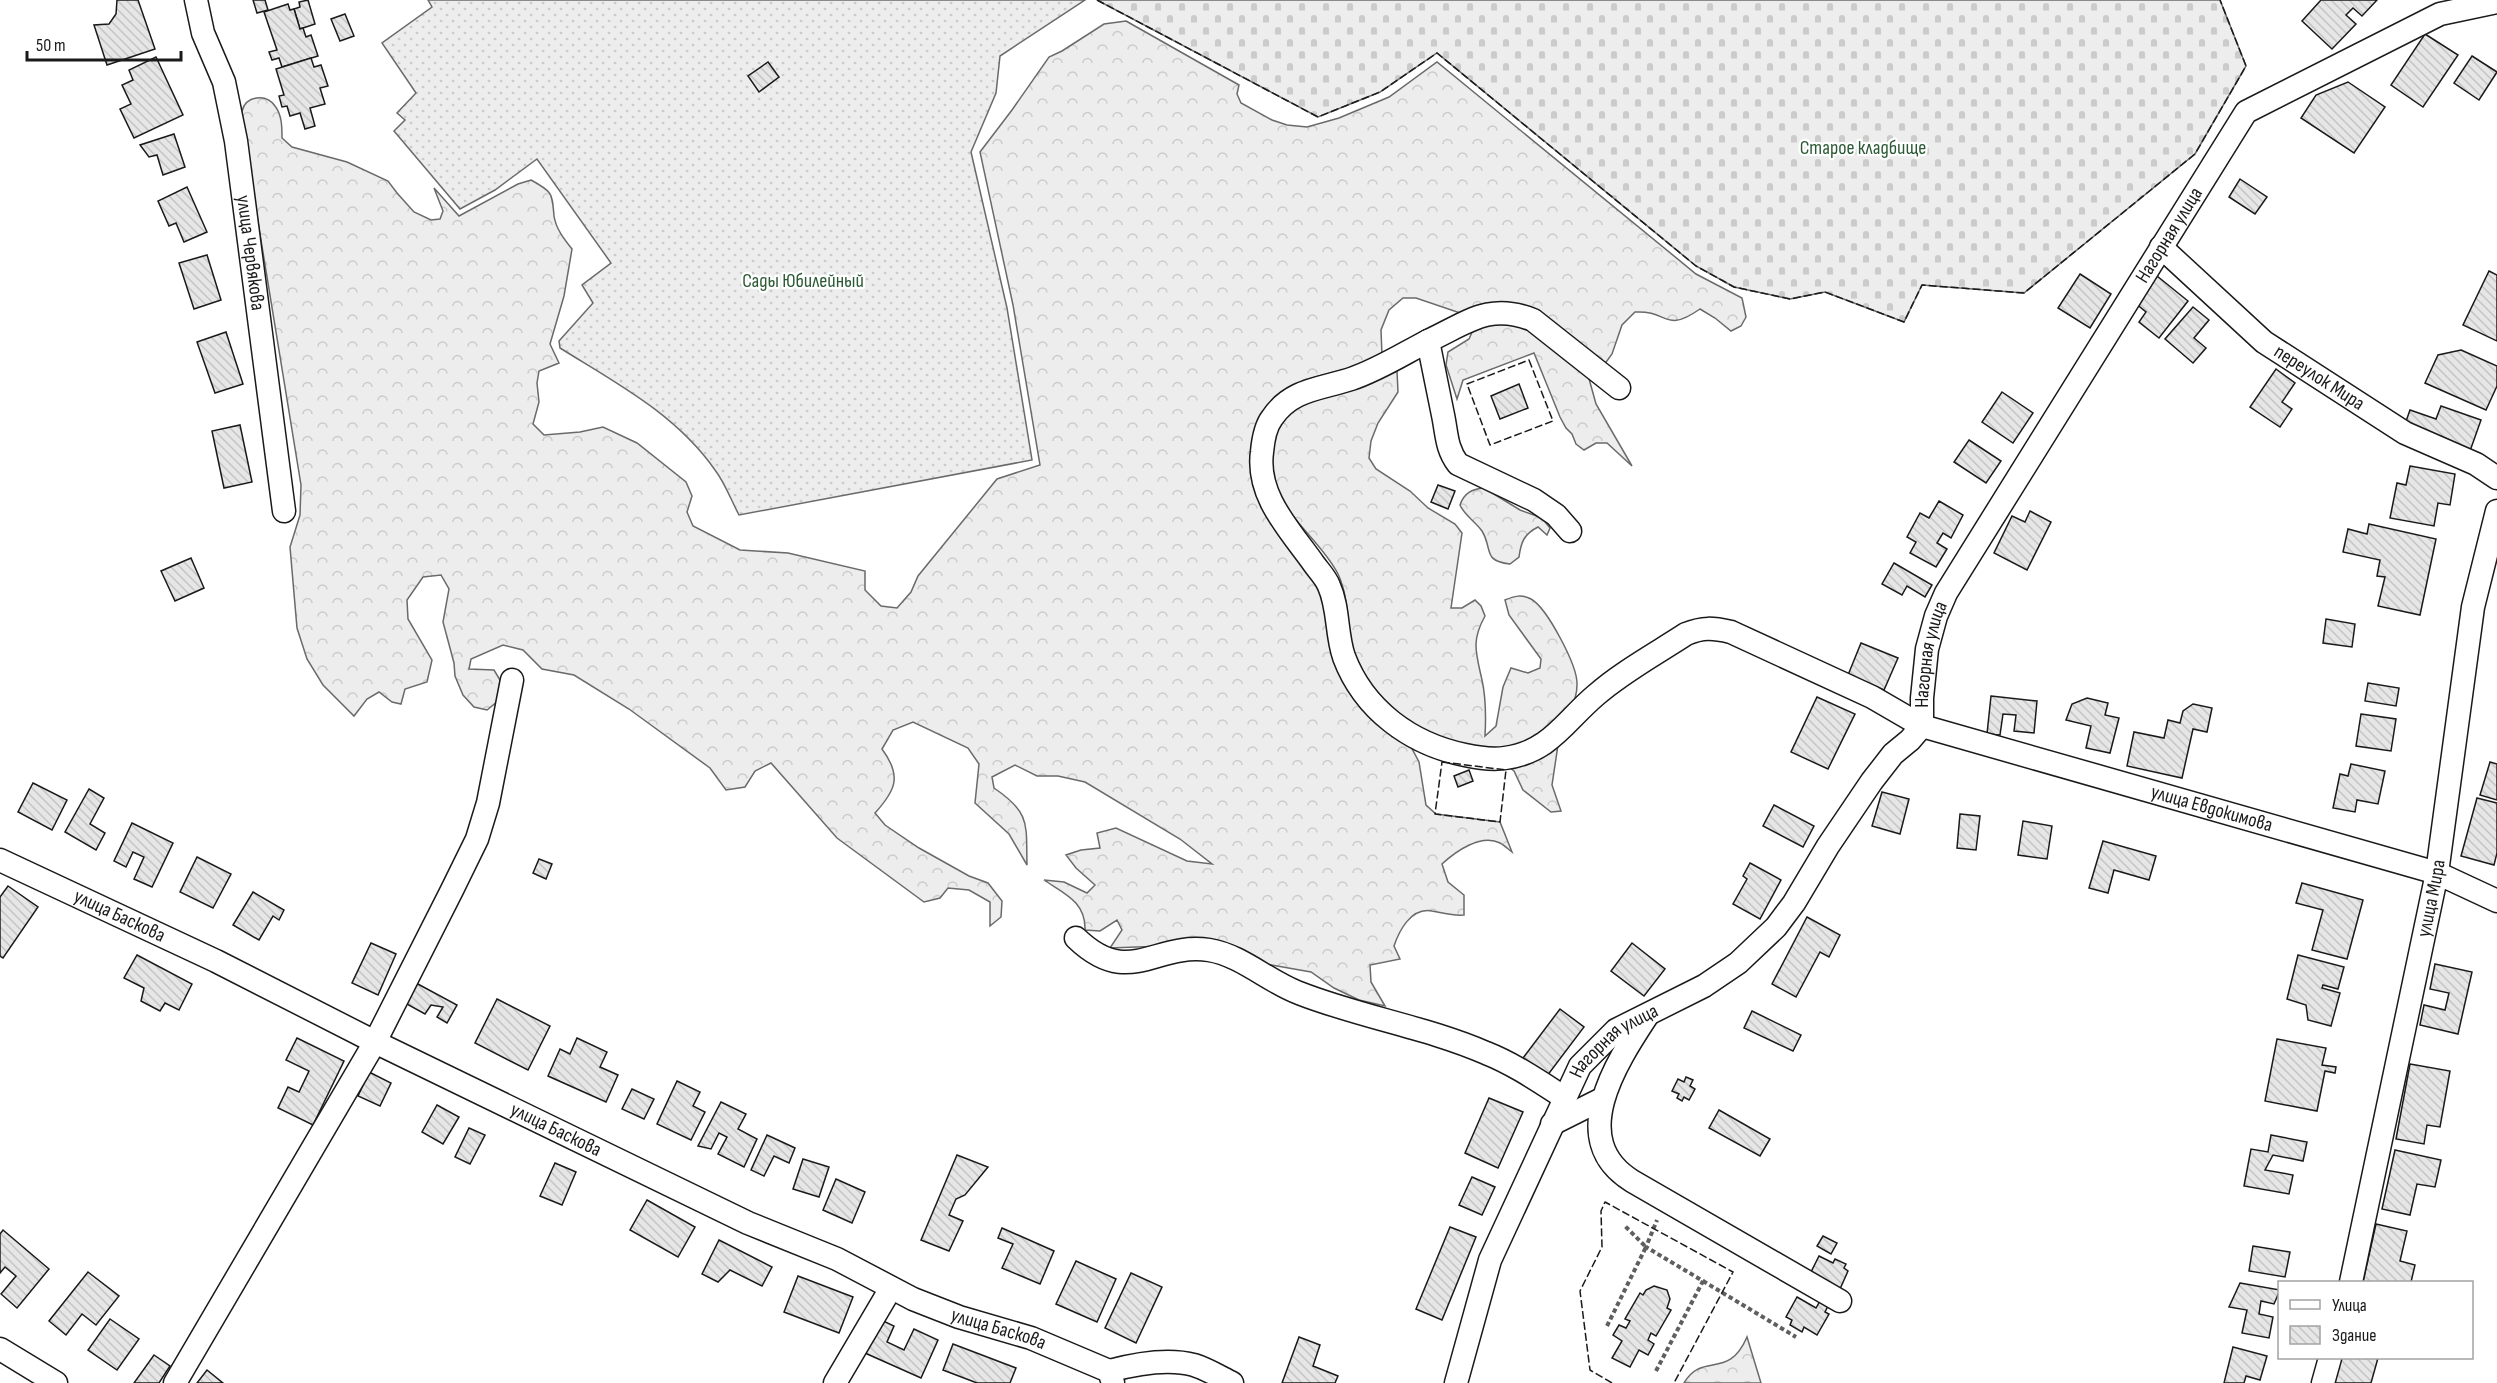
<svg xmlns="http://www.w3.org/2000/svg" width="2497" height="1383" viewBox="0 0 2497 1383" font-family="'Sofia Sans Condensed',sans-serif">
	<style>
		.forest { fill: url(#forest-crowns); stroke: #6a6a6a; stroke-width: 1.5 }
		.cemetery { fill: url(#cemetery-stones); stroke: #6a6a6a; stroke-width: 1.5 }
		.garden { fill: url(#garden-dots); stroke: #6a6a6a; stroke-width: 1.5 }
		.building { fill: url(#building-back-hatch); stroke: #1a1a1a; stroke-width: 1.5 }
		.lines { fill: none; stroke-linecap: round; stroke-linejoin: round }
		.minor-casing { stroke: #1a1a1a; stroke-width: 25 }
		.path { stroke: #5f5f5f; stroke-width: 4; stroke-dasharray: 4.5 3; stroke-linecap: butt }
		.minor { stroke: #fff; stroke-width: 22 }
		.fence { stroke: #1a1a1a; stroke-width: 1.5; stroke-dasharray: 8 3; stroke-linecap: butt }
		.labels { text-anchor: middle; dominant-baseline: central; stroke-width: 4.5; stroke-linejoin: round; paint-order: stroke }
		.park-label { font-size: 20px; fill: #2b5a34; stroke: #fff }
		.street-label { font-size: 20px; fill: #1a1a1a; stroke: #fff }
	</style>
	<defs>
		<pattern id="forest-crowns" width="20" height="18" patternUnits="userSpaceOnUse" patternTransform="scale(1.5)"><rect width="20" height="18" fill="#ededed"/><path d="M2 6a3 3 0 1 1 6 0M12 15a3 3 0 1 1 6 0" fill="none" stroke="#cbcbcb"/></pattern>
		<pattern id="cemetery-stones" width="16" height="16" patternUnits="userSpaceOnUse" patternTransform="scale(1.5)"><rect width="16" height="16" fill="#ededed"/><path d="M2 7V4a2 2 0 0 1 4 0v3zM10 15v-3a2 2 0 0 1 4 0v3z" fill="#cbcbcb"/></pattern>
		<pattern id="garden-dots" width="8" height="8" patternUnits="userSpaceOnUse" patternTransform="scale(1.5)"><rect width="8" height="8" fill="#ededed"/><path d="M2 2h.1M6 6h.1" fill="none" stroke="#cbcbcb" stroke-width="1.8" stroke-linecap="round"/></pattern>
		<pattern id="building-back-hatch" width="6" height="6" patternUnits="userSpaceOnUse" patternTransform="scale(1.5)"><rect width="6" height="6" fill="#e6e6e6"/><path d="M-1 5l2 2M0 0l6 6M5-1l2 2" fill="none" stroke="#c5c5c5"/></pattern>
	</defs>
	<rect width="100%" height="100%" fill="#fff"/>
	<g class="forest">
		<path d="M1126 21 1239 85 1237 94 1241 103 1272 120 1287 125 1307 127 1339 118 1389 97 1437 62 1696 274 1742 298 1746 317 1741 326 1731 331 1715 318 1700 309C1664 334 1669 310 1635 312L1622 325 1612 354 1604 365 1535 313 1466 315 1416 298H1403L1389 310 1381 330 1382 355 1357 366 1304 380 1285 390 1258 426 1251 447V471L1256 495 1268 518 1313 576 1323 598 1328 623 1410 745 1419 762 1426 805 1436 814 1500 822 1512 852C1508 849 1504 845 1500 843 1481 833 1455 852 1442 864L1448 882 1464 895V915C1452 916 1444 913 1432 911 1411 907 1399 931 1394 946L1400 959 1370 965 1371 982 1385 1006 1359 1000 1334 988 1311 972 1164 946 1110 948 1122 930 1117 920 1100 931 1085 930C1086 902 1065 894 1044 880L1064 882 1087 893 1095 885 1076 868 1066 855 1081 850 1100 848 1097 833 1116 828 1187 861 1212 864 1180 839 1085 782 1058 776H1037L1015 765 992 777 994 788C1031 813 1026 824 1027 865L1009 834 975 803 979 764 968 748 913 722 893 730 882 749C902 776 896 790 875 813L885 825 919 848 969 876 988 883 1002 901 1001 917 990 926V902L969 890 948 888 940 898 924 902 837 838 771 763 755 771 745 787 726 790 710 768 629 709 574 675 542 669 523 650 503 645 471 659 469 669 494 670 500 680 498 701 487 710 474 707 463 695 455 676 454 663 443 622 449 589 441 575 423 577 407 600 408 619 432 660 427 682 405 689 401 704 392 702 379 692 367 699 354 716 323 685 307 659 297 628 290 547 300 515 301 485 243 130C242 125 240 117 242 111 246 96 266 93 275 106 282 115 282 127 282 138L292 147 347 162 388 181 397 193 414 212 431 220 440 219 443 211 434 188 459 216 518 184 531 180C553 192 552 193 554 216 556 229 564 239 572 249L564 296 550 344 559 363 539 371 537 383 539 402 533 424 544 435 580 432 603 427 637 443 686 482 692 496 687 512 693 526 740 550 788 553 865 571V590L881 606 897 608 911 592 918 576 997 479 1040 465 1013 305 980 152 1012 110 1049 57 1062 51 1104 24Z"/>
		<polygon points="1501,320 1527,326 1588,375 1596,404 1632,466 1607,443 1596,443 1584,450 1576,444 1572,434 1566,428 1560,417 1534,353 1463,380 1457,399 1446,365 1448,352 1469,339 1473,330"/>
		<path d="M1397 371 1398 392 1378 423 1371 441 1369 458 1376 469 1410 491 1428 508 1455 524 1462 533 1451 608H1462L1475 600 1481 606 1485 616C1471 641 1476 653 1482 680 1486 698 1486 718 1485 736L1496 726 1503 687 1511 668 1528 673 1540 668 1541 659 1509 615 1505 600C1514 596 1522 594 1531 599 1547 608 1578 666 1577 685 1577 704 1564 719 1550 729 1541 734 1532 743 1523 746 1499 755 1444 743 1422 730 1389 713 1358 677 1351 641 1347 619 1348 595 1338 574 1318 534 1266 507 1272 455 1273 444 1274 434 1280 425 1285 417 1292 410 1299 405 1309 398 1326 396 1338 393 1358 387 1378 380 1397 371Z"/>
		<path d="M1484 488 1520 510 1542 518 1550 528 1547 535 1538 527C1524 534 1521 542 1519 557L1510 564C1482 561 1493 549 1482 531 1475 521 1465 516 1460 505 1464 493 1472 489 1484 488Z"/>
		<polygon points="1558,745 1552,785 1561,811 1551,812 1523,790 1514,771 1506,765"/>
		<path d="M1747 1337 1761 1383H1684C1703 1351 1728 1381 1747 1337Z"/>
	</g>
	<polygon class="cemetery" points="1097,0 2220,0 2246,66 2195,154 2024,293 1922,285 1904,322 1825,292 1790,299 1734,287 1696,266 1437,53 1380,92 1318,117"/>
	<path class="garden" d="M428 0H1085L1000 56 996 93 971 152 1007 308 1032 460 739 515C731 500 725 483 715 470 676 414 616 383 560 348L559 341 593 303 582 285 611 263 537 159 495 190 460 209 394 131 405 120 397 113 416 93 382 43 432 7Z"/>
	<g class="building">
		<polygon points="117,0 138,0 155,49 107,65 94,25 109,24 116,14"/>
		<polygon points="253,0 265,0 268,10 257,13"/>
		<polygon points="308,0 315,24 300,29 294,9 300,7 299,2"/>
		<polygon points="2321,0 2377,0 2362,16 2353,8 2346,15 2356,24 2332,49 2302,21"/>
		<polygon points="288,4 290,10 294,9 300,29 303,28 306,37 311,35 318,56 282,67 279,58 272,60 269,52 277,50 264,12"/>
		<polygon points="345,14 354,36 340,41 331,19"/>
		<polygon points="2425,34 2458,55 2423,107 2391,85"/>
		<polygon points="2472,56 2497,72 2479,100 2454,83"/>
		<polygon points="156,57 183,115 134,138 120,109 131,104 122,85 133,80 129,70"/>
		<polygon points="311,58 314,67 321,65 328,86 320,88 325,104 310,108 315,126 305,129 300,113 290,116 287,106 282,107 279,96 284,95 276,69"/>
		<polygon points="768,62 779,77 759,92 748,76"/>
		<polygon points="2348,82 2385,107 2354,153 2301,118 2316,95"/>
		<polygon points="174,134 185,167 163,175 157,155 149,157 140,145"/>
		<polygon points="2240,179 2267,197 2255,214 2229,197"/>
		<polygon points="187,187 207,232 184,242 176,223 169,226 158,201"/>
		<polygon points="207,255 221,300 194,309 179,263"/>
		<polygon points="2489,271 2497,275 2497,341 2463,325"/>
		<polygon points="2080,274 2111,294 2090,328 2058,308"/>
		<polygon points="2157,276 2188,301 2159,338 2139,322 2146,312 2135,303"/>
		<polygon points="2193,307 2209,320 2194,338 2206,348 2193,363 2165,339"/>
		<polygon points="226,332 243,384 215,393 197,342"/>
		<polygon points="2461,350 2497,366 2497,386 2486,410 2425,383 2438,355"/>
		<polygon points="2276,369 2295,383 2282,402 2292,409 2280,427 2250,407"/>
		<polygon points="1519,384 1528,408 1500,419 1491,396"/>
		<polygon points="2002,392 2033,413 2013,443 1982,422"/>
		<polygon points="2441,406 2481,420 2470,451 2404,427 2410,410 2436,419"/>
		<polygon points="240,425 252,482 224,488 212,431"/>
		<polygon points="1969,440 2001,461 1986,483 1954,462"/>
		<polygon points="2410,466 2455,474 2450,505 2438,503 2434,526 2390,518 2397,483 2406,485"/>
		<polygon points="1438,485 1455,491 1448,509 1431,502"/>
		<polygon points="1939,501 1963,515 1951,538 1943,533 1937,543 1947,549 1936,567 1910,553 1916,542 1907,537 1920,513 1929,518"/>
		<polygon points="2030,511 2051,522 2027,570 1994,553 2012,516 2025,522"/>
		<polygon points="2369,524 2436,539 2420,615 2378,606 2385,577 2377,576 2380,560 2343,552 2348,529 2367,534"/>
		<polygon points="191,558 204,588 175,601 161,571"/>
		<polygon points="1894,563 1932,585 1925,597 1907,586 1902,595 1882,584"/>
		<polygon points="2326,619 2355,624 2352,647 2323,643"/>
		<polygon points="1861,643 1898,658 1884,690 1848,675"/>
		<polygon points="2368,683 2399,688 2396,706 2365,701"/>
		<polygon points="1991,696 2037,701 2034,733 2014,731 2016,715 2003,714 2000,735 1987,734"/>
		<polygon points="1817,697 1855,714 1828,769 1791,752"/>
		<polygon points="2087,698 2108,703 2105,715 2119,718 2110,753 2086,748 2091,726 2066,720 2072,704"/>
		<polygon points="2193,704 2212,708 2207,732 2193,729 2182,778 2127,766 2134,732 2164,738 2168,720 2180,723 2183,711"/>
		<polygon points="2361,714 2396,719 2391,751 2356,746"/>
		<polygon points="2490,762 2497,764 2497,800 2480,795"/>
		<polygon points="2351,764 2385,771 2378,804 2357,800 2355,812 2333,808 2340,774 2348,776"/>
		<polygon points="1469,770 1473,781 1458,787 1454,776"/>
		<polygon points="33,783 67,800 52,830 18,812"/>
		<polygon points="89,789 104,798 90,824 105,833 96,850 65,832"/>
		<polygon points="1882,792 1909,799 1900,834 1872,826"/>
		<polygon points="2477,798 2497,803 2497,853 2494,865 2461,856"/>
		<polygon points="1774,805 1814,826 1803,847 1763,826"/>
		<polygon points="1960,814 1980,816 1976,850 1957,848"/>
		<polygon points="2023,821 2052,826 2047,859 2018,855"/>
		<polygon points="132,823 173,843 152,887 134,879 144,857 133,852 126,867 114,861"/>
		<polygon points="2103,841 2156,856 2149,880 2114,870 2108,893 2089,888"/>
		<polygon points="197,857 231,874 213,908 180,892"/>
		<polygon points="539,859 552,864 546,879 533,873"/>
		<polygon points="1750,863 1781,880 1760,919 1733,904 1747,879 1743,876"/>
		<polygon points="2302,883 2363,900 2347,959 2312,950 2323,910 2296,903"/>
		<polygon points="8,886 38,907 3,958 0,956 0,897"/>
		<polygon points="253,892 284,910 279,920 273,916 259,940 233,925"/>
		<polygon points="1807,917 1840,935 1829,957 1820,952 1796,997 1772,984"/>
		<polygon points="371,943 396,954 378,995 352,983"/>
		<polygon points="1632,943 1665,969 1644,996 1611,971"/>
		<polygon points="137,955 192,984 179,1010 165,1003 160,1011 141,1001 144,988 124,978"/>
		<polygon points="2298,955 2344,967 2338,989 2323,985 2322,988 2340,993 2331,1026 2308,1020 2306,1005 2287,999"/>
		<polygon points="2435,964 2472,972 2458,1034 2420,1025 2424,1005 2445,1010 2449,993 2430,989"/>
		<polygon points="416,983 457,1005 447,1023 437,1017 443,1007 431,1005 425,1014 405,1003"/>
		<polygon points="497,999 550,1026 528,1070 475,1043"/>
		<polygon points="1560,1009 1584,1027 1547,1076 1523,1058"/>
		<polygon points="1752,1011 1801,1035 1793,1051 1744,1028"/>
		<polygon points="297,1038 344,1061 313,1125 278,1108 288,1087 299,1092 309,1071 286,1060"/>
		<polygon points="577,1038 607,1052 600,1067 618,1075 606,1102 548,1076 560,1049 570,1054"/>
		<polygon points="2277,1039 2326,1048 2322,1065 2336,1067 2335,1073 2325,1071 2317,1111 2265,1101"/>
		<polygon points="2410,1064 2450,1071 2440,1127 2427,1125 2424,1144 2396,1139"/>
		<polygon points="369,1072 391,1083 380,1106 358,1096"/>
		<polygon points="1686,1077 1693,1080 1690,1086 1695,1089 1689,1100 1684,1097 1682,1101 1677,1098 1679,1094 1672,1091 1678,1079 1684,1082"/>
		<polygon points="677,1081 700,1092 693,1106 705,1112 691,1140 657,1124"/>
		<polygon points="632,1089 654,1099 644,1119 622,1109"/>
		<polygon points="1489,1098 1523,1112 1498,1168 1465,1153"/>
		<polygon points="721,1102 746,1114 738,1129 757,1139 744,1167 718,1154 727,1137 719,1133 711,1149 698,1146"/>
		<polygon points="437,1105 459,1117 443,1144 422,1132"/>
		<polygon points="1719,1110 1770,1139 1760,1156 1709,1128"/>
		<polygon points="469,1128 485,1135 470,1164 455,1157"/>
		<polygon points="767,1135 795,1148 789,1163 774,1156 764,1176 751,1170"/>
		<polygon points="2271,1135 2307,1142 2303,1161 2273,1155 2265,1170 2293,1175 2289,1194 2244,1186 2251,1149 2268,1152"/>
		<polygon points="2395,1150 2441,1160 2435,1187 2417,1184 2410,1215 2382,1209"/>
		<polygon points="957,1155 988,1167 965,1195 956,1199 949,1215 963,1221 949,1251 921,1240"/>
		<polygon points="803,1159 829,1167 819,1197 793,1189"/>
		<polygon points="555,1163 576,1172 562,1205 540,1196"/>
		<polygon points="1472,1177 1495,1187 1482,1215 1459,1205"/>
		<polygon points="836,1179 865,1192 852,1223 823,1210"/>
		<polygon points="647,1200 695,1227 678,1257 630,1230"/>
		<polygon points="2376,1224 2407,1231 2400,1261 2415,1265 2411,1282 2363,1282"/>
		<polygon points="1450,1227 1476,1237 1442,1320 1416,1309"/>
		<polygon points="1002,1228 1054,1251 1040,1284 1002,1268 1013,1244 998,1238"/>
		<polygon points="3,1230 49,1269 17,1308 1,1294 16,1276 5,1267 0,1273 0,1234"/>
		<polygon points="1823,1236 1837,1243 1831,1254 1817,1246"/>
		<polygon points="719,1240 772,1267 762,1286 730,1270 718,1282 702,1274"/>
		<polygon points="2253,1246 2290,1252 2285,1277 2249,1271"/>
		<polygon points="1819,1256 1833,1263 1835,1259 1846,1264 1844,1268 1848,1271 1840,1289 1810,1274"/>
		<polygon points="1076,1261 1116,1279 1097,1322 1056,1304"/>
		<polygon points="88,1272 119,1296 96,1325 82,1314 66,1335 49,1321"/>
		<polygon points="1131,1273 1162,1287 1136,1343 1105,1328"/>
		<polygon points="798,1276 853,1297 839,1333 784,1312"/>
		<polygon points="2240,1283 2280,1290 2274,1304 2261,1301 2259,1314 2273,1317 2269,1338 2242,1333 2247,1310 2229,1307"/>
		<polygon points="1654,1286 1667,1290 1670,1299 1667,1308 1671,1310 1656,1336 1651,1333 1648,1340 1654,1344 1648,1355 1639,1350 1630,1367 1612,1358 1622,1341 1613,1335 1619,1325 1626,1328 1630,1321 1625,1319 1640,1293 1643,1295 1646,1290"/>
		<polygon points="1797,1297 1816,1308 1820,1301 1828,1306 1825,1312 1829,1314 1817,1335 1804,1327 1802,1332 1790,1325 1792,1320 1786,1317"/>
		<polygon points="110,1319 139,1339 117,1370 88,1350"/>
		<polygon points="879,1319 894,1326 887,1342 904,1350 914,1329 938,1340 921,1378 865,1353"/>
		<polygon points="1299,1337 1320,1345 1313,1366 1338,1376 1335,1383 1282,1383"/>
		<polygon points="953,1344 1016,1368 1010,1383 977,1383 943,1370"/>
		<polygon points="2233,1347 2267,1356 2260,1380 2246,1376 2244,1383 2224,1383"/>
		<polygon points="154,1355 170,1366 159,1383 134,1383"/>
		<polygon points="2340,1358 2378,1358 2371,1383 2333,1383"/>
		<polygon points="207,1370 223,1383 197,1383"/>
	</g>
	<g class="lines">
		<g class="minor-casing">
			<g id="minor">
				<path id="s1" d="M196 0 203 33 224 82 236 141 284 511"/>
				<path id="s2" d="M2161 247 2264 342 2405 433 2476 464 2497 478"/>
				<path d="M1428 341C1467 323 1489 302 1533 320L1619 388"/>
				<path id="s3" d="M1570 531 1556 515 1534 500 1458 464C1446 448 1447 434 1443 415 1438 391 1433 366 1428 341 1403 354 1378 370 1351 379 1321 389 1291 389 1272 418 1265 427 1263 441 1262 452 1256 496 1290 530 1314 564 1319 571 1326 578 1329 586 1339 608 1336 634 1344 657 1364 710 1411 744 1465 755 1479 758 1491 760 1505 758 1550 752 1565 721 1596 695 1622 672 1657 653 1686 634 1703 627 1713 628 1731 632L1872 697 1922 726 2437 873 2497 901"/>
				<path id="s4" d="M0 860 216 961 375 1042 748 1223 837 1259 913 1299 959 1317 1031 1338 1109 1371 1113 1383"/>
				<path d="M1076 938C1129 989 1154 942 1209 950 1241 955 1269 982 1299 993 1360 1017 1426 1027 1486 1053 1514 1064 1540 1082 1565 1098"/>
				<path d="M1647 1016C1616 1063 1566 1140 1632 1181L1840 1301"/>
				<polyline points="1552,1124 1602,1099"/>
				<path id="s5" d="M2351 1282 2437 873 2473 607 2497 511"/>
				<polyline points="0,1349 56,1383"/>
				<path d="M1109 1371C1135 1364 1168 1358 1194 1365 1207 1369 1220 1377 1232 1383"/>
				<polyline points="175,1383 375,1042 452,890 477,839 488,803 512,680"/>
				<polyline points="835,1383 891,1288"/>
				<path id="s6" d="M1456 1383 1490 1260 1580 1066 1616 1030 1704 986 1738 963 1776 927 1794 903 1828 846 1872 781 1893 754 1910 740 1922 726V698L1927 649 1936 616 1946 593 2246 112 2440 14 2497 2"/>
				<polyline points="2323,1383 2330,1358"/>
			</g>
		</g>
		<g class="path">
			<polyline points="1703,1281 1796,1337"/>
			<polyline points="1607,1326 1646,1247 1624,1225"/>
			<polyline points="1656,1371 1703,1281 1646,1247 1657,1220"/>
		</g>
		<use href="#minor" class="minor"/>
		<g class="fence">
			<polyline points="1097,0 1318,117 1380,92 1437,53 1696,266 1734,287 1790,299 1825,292 1904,322 1922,285 2024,293 2195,154 2246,66 2220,0"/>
			<polygon points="1529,360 1553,421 1490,445 1467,384"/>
			<polygon points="1442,762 1506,770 1500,822 1435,814"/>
			<polyline points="1612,1383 1590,1370 1580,1291 1602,1247 1601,1211 1605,1202 1733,1272 1674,1383"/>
		</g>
	</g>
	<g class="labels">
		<g class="park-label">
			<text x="1863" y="148">Старое кладбище</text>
			<text x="803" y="281">Сады Юбилейный</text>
		</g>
		<g class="street-label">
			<text stroke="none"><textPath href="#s6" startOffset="1392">Нагорная улица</textPath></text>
			<text stroke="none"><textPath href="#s1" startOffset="260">улица Червякова</textPath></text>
			<text stroke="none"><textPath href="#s2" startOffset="206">переулок Мира</textPath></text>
			<text stroke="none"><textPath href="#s6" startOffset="906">Нагорная улица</textPath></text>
			<text stroke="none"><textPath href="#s3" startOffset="1683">улица Евдокимова</textPath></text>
			<text stroke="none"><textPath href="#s5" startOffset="392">улица Мира</textPath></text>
			<text stroke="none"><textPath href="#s4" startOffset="132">улица Баскова</textPath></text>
			<text stroke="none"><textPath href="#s6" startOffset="384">Нагорная улица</textPath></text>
			<text stroke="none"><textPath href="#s4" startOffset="618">улица Баскова</textPath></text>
			<text stroke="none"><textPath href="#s4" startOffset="1104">улица Баскова</textPath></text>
		</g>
	</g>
	<rect x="2278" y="1281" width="195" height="78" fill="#ffffff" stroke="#a3a3a3" stroke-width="1.5"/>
	<rect x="2290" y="1300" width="30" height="9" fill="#ffffff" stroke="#a3a3a3" stroke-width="1.5"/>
	<text x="2332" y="1311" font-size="18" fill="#1a1a1a">Улица</text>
	<rect x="2290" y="1326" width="30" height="18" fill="url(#building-back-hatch)" stroke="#a3a3a3" stroke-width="1.5"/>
	<text x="2332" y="1341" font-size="18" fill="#1a1a1a">Здание</text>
	<path d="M27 51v9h154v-9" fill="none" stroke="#1a1a1a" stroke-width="3"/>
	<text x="36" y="51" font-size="18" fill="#1a1a1a" stroke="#ffffff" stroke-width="4.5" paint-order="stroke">50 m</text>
</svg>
